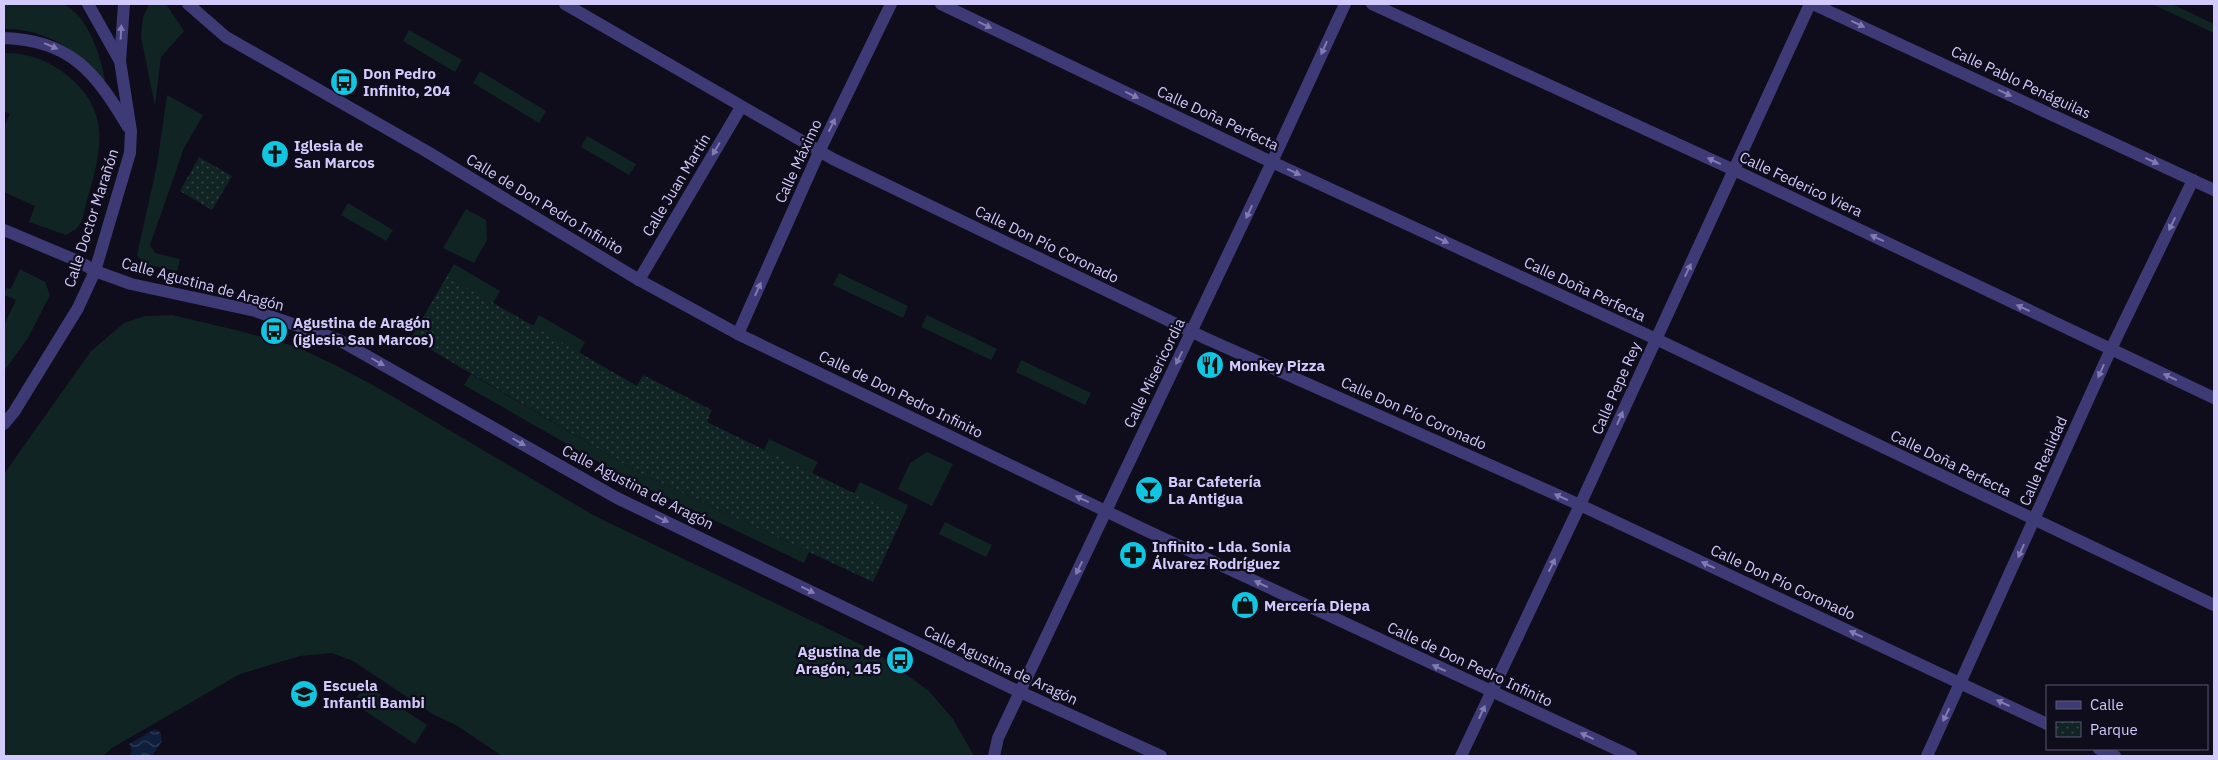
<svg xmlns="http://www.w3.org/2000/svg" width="2218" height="760" viewBox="0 0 2218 760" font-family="'IBM Plex Sans',sans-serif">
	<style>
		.green { fill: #102424 }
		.park { fill: url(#park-dots) }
		.water { fill: url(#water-waves) }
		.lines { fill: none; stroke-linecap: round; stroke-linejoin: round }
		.minor { stroke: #3e3a76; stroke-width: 12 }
		.tertiary { stroke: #3e3a76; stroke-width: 12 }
		.oneway { fill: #807bb2 }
		.labels { text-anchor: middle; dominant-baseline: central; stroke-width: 4.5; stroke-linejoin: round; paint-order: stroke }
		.poi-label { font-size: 15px; font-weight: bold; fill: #d1cafb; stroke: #0f0c1b; text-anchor: start }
		.street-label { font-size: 15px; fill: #d1cafb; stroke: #0f0c1b }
	</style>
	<defs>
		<pattern id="park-dots" width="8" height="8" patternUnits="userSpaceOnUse" patternTransform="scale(1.25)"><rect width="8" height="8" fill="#102424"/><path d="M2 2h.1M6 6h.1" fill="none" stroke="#324245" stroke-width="1.8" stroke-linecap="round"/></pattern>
		<pattern id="water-waves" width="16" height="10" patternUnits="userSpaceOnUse" patternTransform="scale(1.25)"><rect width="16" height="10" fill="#0e1f3c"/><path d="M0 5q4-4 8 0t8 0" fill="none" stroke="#303e59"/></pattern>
	</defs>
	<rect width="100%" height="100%" fill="#0f0c1b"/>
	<g class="green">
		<path d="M4 4C17 4 52 0 62 4 88 13 101 58 105 80H102C79 50 43 28 4 29Z"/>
		<polygon points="149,4 166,4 184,31 161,57 155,106 141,37 143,17"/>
		<polygon points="2152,4 2172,4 2214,24 2214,33"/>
		<polygon points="409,30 462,60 455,72 403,41"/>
		<path d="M4 53C28 53 49 60 68 76 120 119 95 165 82 221L76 229 66 235 29 222 35 206 4 192V127L10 114 4 111Z"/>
		<polygon points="480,71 546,111 539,123 473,83"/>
		<polygon points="167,95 203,115 184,148 150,245 155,253 180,259 177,271 144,264 137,255 157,165"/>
		<polygon points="587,136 636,164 629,175 581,147"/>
		<polygon points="348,203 393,230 386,241 341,215"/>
		<polygon points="466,209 486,220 487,240 474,263 443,248"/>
		<polygon points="454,264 500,291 493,303 447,276"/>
		<polygon points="20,269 45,282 50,295 28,338 4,371 4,325 16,300 4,295 7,288 11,289"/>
		<polygon points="839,273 908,306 903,318 833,285"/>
		<polygon points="172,315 240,331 297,347 337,366 380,389 593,515 874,651 929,691 953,719 974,756 502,756 456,725 434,715 353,661 332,653 300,656 240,674 112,748 103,756 4,756 4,474 91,351 124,323 145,316"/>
		<polygon points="539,315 585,342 579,353 533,326"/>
		<polygon points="927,315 997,349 991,360 921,327"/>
		<polygon points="1021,360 1091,393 1085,405 1016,372"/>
		<polygon points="471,374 636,471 809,552 804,563 630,480 464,385"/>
		<polygon points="769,439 818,462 812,473 764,450"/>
		<polygon points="927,452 953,464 932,506 898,489 910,463"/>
		<polygon points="860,482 908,505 903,517 854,494"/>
		<polygon points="945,522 992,545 986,557 939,534"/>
		<polygon points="365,684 427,725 415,744 353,703"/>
	</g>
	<g class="park">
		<polygon points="199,157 232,176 212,210 180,191"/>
		<polygon points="447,276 637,386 643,375 712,410 707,422 903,517 873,582 636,471 411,338"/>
	</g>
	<polygon class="water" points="155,729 161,733 162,741 152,756 130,756 132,751 129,744"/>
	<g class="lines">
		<g class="minor">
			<polyline points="88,4 120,61"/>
			<polyline points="565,4 833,159 1207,339 1580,505 2047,724"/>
			<polyline points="941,4 1263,158 1656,339 2214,605"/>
			<polyline points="1372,4 1734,170 2214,398"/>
			<polyline points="1813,4 2214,190"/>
			<path d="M4 38C71 40 96 73 128 127"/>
			<polyline points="4,230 78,261 95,271 131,284 255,311 339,340 617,498 1020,692 1161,756"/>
			<polyline points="639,280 741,107"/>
			<polyline points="738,334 819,152 891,4"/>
			<polyline points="4,424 14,412 78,308 95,271 130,153 131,131 120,61 124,4"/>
			<polyline points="2099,749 2115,756"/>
			<polyline points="994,756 998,738 1272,162 1345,4"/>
			<polyline points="1461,756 1580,505 1810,4"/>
			<polyline points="1927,756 2111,349 2193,180"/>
		</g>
		<polyline class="tertiary" points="188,4 226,37 426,151 639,280 738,334 1143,529 1631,756"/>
	</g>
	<defs><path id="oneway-solid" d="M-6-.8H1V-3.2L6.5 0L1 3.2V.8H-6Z" transform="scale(1.25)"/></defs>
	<g class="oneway">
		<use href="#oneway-solid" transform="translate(1858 24) rotate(25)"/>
		<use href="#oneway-solid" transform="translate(985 25) rotate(26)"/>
		<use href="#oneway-solid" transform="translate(121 32) rotate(-87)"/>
		<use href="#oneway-solid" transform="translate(51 46) rotate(23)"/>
		<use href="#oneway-solid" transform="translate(1324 48) rotate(114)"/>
		<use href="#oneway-solid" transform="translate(2005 93) rotate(25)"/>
		<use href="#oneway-solid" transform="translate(1132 95) rotate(26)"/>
		<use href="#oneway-solid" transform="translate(832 125) rotate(-64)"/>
		<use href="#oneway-solid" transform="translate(716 149) rotate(121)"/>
		<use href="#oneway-solid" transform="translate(1714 161) rotate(-155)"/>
		<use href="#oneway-solid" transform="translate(2152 161) rotate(25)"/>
		<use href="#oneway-solid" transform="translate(1294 172) rotate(25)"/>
		<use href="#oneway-solid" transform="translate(1249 212) rotate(115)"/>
		<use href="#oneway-solid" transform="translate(2172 224) rotate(116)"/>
		<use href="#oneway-solid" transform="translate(1877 238) rotate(-155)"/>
		<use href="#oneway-solid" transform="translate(1442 240) rotate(25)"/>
		<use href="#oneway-solid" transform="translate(1688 270) rotate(-65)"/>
		<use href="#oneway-solid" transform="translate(758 289) rotate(-66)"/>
		<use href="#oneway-solid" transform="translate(2023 308) rotate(-155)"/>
		<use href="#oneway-solid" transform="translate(1179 358) rotate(116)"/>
		<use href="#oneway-solid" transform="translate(378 362) rotate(30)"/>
		<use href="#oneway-solid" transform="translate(2101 371) rotate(114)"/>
		<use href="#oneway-solid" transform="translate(2170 377) rotate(-155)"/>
		<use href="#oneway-solid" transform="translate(1620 418) rotate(-66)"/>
		<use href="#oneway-solid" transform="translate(519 442) rotate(30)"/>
		<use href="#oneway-solid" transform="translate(1561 497) rotate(-156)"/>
		<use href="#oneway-solid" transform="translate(1082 499) rotate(-155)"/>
		<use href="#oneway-solid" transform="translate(662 519) rotate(26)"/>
		<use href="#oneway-solid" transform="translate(2021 551) rotate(114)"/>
		<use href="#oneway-solid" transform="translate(1552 565) rotate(-64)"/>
		<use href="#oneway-solid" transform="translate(1708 565) rotate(-155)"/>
		<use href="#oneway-solid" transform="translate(1079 568) rotate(116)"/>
		<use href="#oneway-solid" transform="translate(1261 584) rotate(-155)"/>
		<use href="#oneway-solid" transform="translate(808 590) rotate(26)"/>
		<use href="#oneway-solid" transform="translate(1856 634) rotate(-155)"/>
		<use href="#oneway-solid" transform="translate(1439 668) rotate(-155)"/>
		<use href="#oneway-solid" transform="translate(2003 703) rotate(-155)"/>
		<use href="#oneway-solid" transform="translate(1482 712) rotate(-65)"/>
		<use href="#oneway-solid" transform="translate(1946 715) rotate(115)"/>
		<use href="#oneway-solid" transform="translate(1587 736) rotate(-155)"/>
	</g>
	<defs>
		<g id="bus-disc" transform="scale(1.4375)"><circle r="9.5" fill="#10c6e0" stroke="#0f0c1b"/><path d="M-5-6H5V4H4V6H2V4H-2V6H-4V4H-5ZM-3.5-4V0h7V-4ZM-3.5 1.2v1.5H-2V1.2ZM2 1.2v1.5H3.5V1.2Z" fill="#111"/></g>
		<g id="church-disc" transform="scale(1.4375)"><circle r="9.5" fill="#10c6e0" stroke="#0f0c1b"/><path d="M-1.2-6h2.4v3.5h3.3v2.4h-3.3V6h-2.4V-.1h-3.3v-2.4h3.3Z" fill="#111"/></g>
		<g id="restaurant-disc" transform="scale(1.4375)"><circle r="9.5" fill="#10c6e0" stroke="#0f0c1b"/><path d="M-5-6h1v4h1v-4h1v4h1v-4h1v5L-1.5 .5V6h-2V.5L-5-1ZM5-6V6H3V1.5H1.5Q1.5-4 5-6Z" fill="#111"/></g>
		<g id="bar-disc" transform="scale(1.4375)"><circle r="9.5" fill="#10c6e0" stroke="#0f0c1b"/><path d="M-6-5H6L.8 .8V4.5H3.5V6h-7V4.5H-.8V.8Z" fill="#111"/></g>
		<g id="pharmacy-disc" transform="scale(1.4375)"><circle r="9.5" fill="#10c6e0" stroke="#0f0c1b"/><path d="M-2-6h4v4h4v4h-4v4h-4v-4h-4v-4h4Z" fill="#111"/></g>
		<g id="shop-disc" transform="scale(1.4375)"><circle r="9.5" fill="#10c6e0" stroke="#0f0c1b"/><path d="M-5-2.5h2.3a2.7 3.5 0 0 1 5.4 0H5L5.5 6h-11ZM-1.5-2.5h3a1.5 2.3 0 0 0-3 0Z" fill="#111"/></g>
		<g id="school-disc" transform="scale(1.4375)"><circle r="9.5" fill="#10c6e0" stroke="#0f0c1b"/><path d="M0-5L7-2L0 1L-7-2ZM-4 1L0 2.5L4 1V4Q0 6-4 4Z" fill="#111"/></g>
	</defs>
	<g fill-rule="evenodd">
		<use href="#bus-disc" x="344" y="82"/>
		<use href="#church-disc" x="275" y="154"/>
		<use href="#bus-disc" x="274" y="331"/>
		<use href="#restaurant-disc" x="1210" y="365"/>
		<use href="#bar-disc" x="1149" y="490"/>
		<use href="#pharmacy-disc" x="1133" y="555"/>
		<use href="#shop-disc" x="1245" y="605"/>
		<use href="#bus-disc" x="900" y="660"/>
		<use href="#school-disc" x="304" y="694"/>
	</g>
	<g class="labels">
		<g class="poi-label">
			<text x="363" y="73">Don Pedro<tspan x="363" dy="17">Infinito, 204</tspan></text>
			<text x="294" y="145">Iglesia de<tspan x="294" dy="17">San Marcos</tspan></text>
			<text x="293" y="322">Agustina de Aragón<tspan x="293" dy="17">(iglesia San Marcos)</tspan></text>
			<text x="1229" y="365">Monkey Pizza</text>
			<text x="1168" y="481">Bar Cafetería<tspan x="1168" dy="17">La Antigua</tspan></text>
			<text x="1152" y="546">Infinito - Lda. Sonia<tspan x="1152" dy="17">Álvarez Rodríguez</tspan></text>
			<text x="1264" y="605">Mercería Diepa</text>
			<text x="881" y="651" text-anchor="end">Agustina de<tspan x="881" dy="17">Aragón, 145</tspan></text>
			<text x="323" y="685">Escuela<tspan x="323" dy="17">Infantil Bambi</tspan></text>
		</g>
		<g class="street-label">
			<text transform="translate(2021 82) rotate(25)">Calle Pablo Penáguilas</text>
			<text transform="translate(1218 118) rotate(25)">Calle Doña Perfecta</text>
			<text transform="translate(798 161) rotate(-65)">Calle Máximo</text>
			<text transform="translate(1801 184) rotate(25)">Calle Federico Viera</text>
			<text transform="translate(676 185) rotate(-59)">Calle Juan Martín</text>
			<text transform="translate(545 204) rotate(31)">Calle de Don Pedro Infinito</text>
			<text transform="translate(91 218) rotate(-72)">Calle Doctor Marañón</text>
			<text transform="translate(1047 244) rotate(26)">Calle Don Pío Coronado</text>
			<text transform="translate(203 284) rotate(15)">Calle Agustina de Aragón</text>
			<text transform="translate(1585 289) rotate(25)">Calle Doña Perfecta</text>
			<text transform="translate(1154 373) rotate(-64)">Calle Misericordia</text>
			<text transform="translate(1616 388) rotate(-66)">Calle Pepe Rey</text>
			<text transform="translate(901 394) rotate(26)">Calle de Don Pedro Infinito</text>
			<text transform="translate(1414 413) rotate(24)">Calle Don Pío Coronado</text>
			<text transform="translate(2043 461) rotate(-66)">Calle Realidad</text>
			<text transform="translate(1951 463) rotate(26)">Calle Doña Perfecta</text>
			<text transform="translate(638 487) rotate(27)">Calle Agustina de Aragón</text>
			<text transform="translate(1783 582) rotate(25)">Calle Don Pío Coronado</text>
			<text transform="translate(1470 664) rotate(25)">Calle de Don Pedro Infinito</text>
			<text transform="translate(1001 665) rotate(25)">Calle Agustina de Aragón</text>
		</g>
	</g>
	<rect width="2218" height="760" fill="none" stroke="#d1cafb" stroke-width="10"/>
	<rect x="2046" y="685" width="162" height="65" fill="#0f0c1b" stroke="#5d5875"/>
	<rect x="2056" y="701" width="25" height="8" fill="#3e3a76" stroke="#5d5875"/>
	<text x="2090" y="710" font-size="15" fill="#d1cafb">Calle</text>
	<rect x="2056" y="722" width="25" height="15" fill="url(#park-dots)" stroke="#5d5875"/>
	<text x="2090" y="735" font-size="15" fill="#d1cafb">Parque</text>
</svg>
